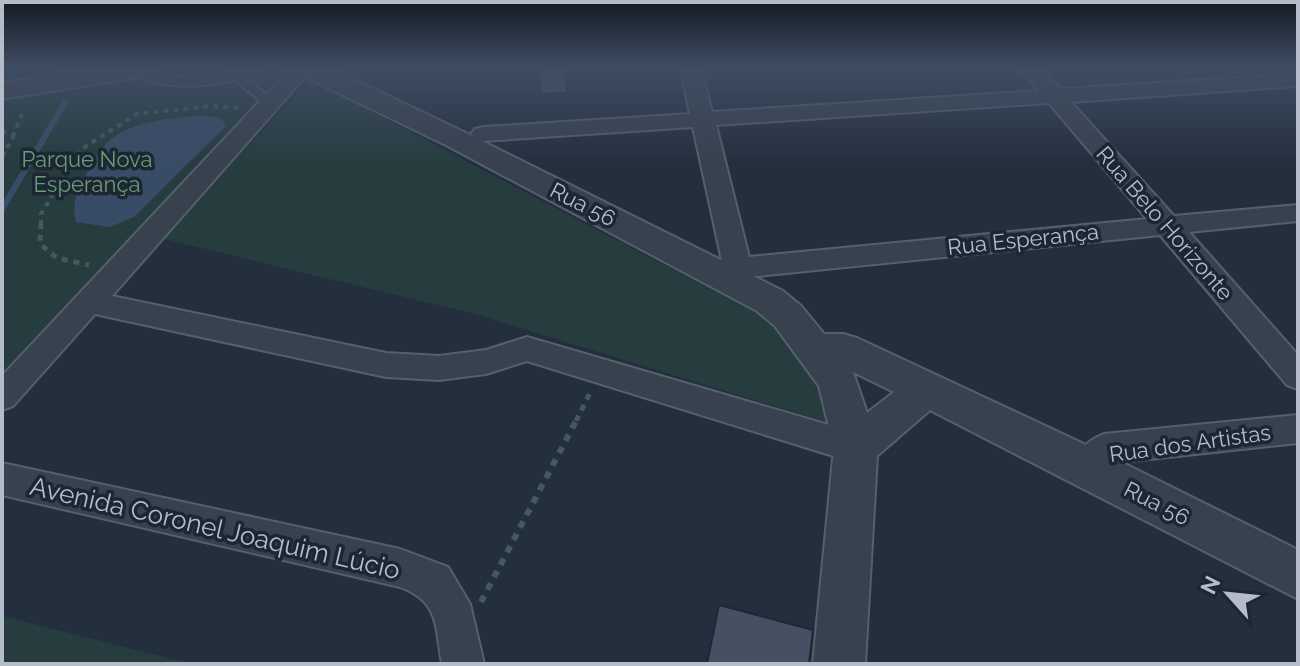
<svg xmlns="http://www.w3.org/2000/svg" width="1300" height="666" viewBox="0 0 1300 666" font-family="Raleway,sans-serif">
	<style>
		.green { fill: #263c3f }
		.water { fill: #394c67 }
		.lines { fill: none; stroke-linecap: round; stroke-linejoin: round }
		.stream { stroke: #394c67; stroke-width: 6 }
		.building { fill: #455162; stroke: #1f2835; stroke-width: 2 }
		.service-casing { stroke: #565f6c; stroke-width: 4 }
		.minor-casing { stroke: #565f6c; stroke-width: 4 }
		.tertiary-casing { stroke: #565f6c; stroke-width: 4 }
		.path-far2 { stroke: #44595c; stroke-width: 4; stroke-dasharray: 5 5; stroke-linecap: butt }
		.path-far1 { stroke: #44595c; stroke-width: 5; stroke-dasharray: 6 6; stroke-linecap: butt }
		.path { stroke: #44595c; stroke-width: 6; stroke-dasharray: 7 7; stroke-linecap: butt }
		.service { fill: #38414e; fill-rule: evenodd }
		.minor { fill: #38414e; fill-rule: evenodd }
		.tertiary { fill: #38414e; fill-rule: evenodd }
		.labels { text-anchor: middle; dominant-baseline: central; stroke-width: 7; stroke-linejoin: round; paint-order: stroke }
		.park-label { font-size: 22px; fill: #6b9a76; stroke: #1d2633 }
		.street-label { font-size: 22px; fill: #b4bcc9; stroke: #1d2633 }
		.near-street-label { font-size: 26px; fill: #b4bcc9; stroke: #1d2633 }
	</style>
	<rect width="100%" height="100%" fill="#242f3e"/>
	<g class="green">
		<polygon points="221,69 298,70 2,385 2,100 116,80"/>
		<polygon points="316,83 764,317 798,347 821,384 826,422 475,314 160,238 305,86"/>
		<polygon points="2,616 192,664 2,664"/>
	</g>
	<path class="water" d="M203 115 221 118 226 126 134 217 110 227 76 222C71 206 77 189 86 174 92 166 96 155 103 147 126 120 170 119 203 115Z"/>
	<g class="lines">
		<polyline class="stream" points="2,209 66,101"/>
	</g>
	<g class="building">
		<polygon points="540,69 566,69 567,93 540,94"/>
		<polygon points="719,605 813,630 809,664 707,664"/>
	</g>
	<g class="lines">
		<g class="service-casing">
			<path id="service" d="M142 69 160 75 194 78 259 69 246 77 276 104 266 106 235 80C205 87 155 91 129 70Z"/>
		</g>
		<g class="minor-casing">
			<g id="minor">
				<polygon points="290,69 312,69 112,296 386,353 439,356 486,350 527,337 856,433 868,438 873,448 868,458 856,463 527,361 486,374 439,380 386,377 95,314 13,406 2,410 2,376"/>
				<path d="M681 69H701L712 112 1038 91 1021 69H1043L1060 89 1298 74V86L1071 102 1174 216 1298 205V221L1189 232 1298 355V389L1287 385 1160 235 748 277 726 268 722 261 693 127 483 141 475 139 471 134 475 129 483 127 690 114ZM1049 103 1147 219 749 257 716 125Z"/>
				<path d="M1298 415V443L1113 463 1099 478 1087 482 1075 478 1070 467C1077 451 1088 440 1104 434Z"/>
				<path d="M2 463 400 549 448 567 470 604 484 664H442C435 626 440 602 400 587L2 495Z"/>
			</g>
		</g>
		<g class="tertiary-casing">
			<g id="tertiary">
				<polygon points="88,69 153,69 149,75 140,77 2,99 2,83"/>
				<path d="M297 69H332L466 133 783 291 801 306 824 334H843L857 338 1103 453 1298 550V599L930 410 877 456 865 664H813L834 448 819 386 775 326 757 311 446 145 301 75ZM853 372 894 392 867 413Z"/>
			</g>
		</g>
		<g class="path-far2">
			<polyline points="2,131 13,137 2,157"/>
			<polyline points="13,137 24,108"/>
			<polyline points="41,225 41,214 80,150 137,114 210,106 239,108"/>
		</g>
		<g class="path-far1">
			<polyline points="41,223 40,244 57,258 89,265"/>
			<polyline points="576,421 591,391"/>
		</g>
		<polyline class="path" points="481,602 577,419"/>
		<use href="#service" class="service"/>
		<use href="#minor" class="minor"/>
		<use href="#tertiary" class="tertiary"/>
	</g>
	<linearGradient id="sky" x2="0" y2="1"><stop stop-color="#141a22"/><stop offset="0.42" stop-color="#3f4d63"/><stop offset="1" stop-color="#3f4d63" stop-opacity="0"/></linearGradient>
	<rect width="1300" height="163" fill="url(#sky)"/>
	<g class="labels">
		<g class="park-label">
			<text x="87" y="159">Parque Nova<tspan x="87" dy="25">Esperança</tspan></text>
		</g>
		<g class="street-label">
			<text transform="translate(583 204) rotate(27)">Rua 56</text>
			<text transform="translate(1165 223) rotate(49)">Rua Belo Horizonte</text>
			<text transform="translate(1023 239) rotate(-6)">Rua Esperança</text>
			<text transform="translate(1190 443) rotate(-8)">Rua dos Artistas</text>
			<text transform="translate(1157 503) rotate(27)">Rua 56</text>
		</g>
		<g class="near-street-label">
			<text transform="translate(215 528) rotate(13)">Avenida Coronel Joaquim Lúcio</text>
		</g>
	</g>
	<rect width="1300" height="666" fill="none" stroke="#b4bcc9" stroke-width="8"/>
	<g transform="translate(1228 594) rotate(297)" stroke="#1d2633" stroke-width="6" paint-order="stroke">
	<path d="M0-6L14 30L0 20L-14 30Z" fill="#b4bcc9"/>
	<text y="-12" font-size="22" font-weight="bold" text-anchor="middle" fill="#b4bcc9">N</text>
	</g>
</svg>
